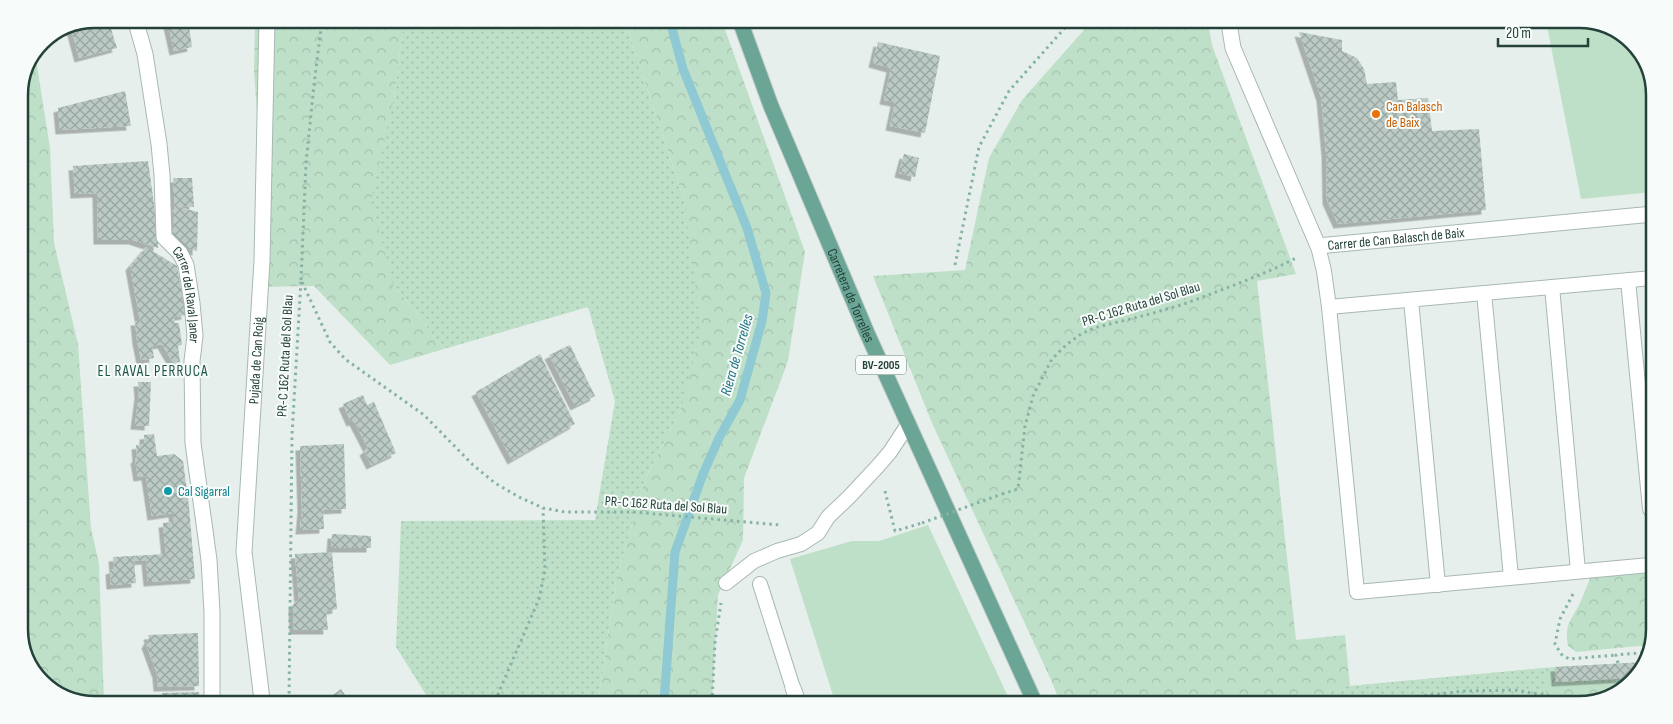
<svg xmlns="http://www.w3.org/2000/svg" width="1673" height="724" viewBox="0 0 1673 724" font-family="'Sofia Sans Condensed',sans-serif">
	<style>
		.grass { fill: #bfe0c8 }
		.forest { fill: url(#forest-crowns) }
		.garden { fill: url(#garden-dots) }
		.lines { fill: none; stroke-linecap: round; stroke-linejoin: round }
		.stream { stroke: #8ec9d4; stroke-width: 9 }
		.building { fill: url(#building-cross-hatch); filter: url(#shadow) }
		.lane-casing { stroke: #a8b8b2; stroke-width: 16 }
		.street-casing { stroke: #a8b8b2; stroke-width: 17 }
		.primary-casing { stroke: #c2cac8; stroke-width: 17 }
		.path { stroke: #86b3a5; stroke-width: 3; stroke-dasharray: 2.5 4; stroke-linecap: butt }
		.lane { stroke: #fff; stroke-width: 14 }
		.street { stroke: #fff; stroke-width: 15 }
		.primary { stroke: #6aa596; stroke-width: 15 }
		.path-bridge { stroke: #86b3a5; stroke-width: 3; stroke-dasharray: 2.5 4; stroke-linecap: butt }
		.food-dot { fill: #e8710a; stroke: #f7fbf9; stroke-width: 2 }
		.culture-dot { fill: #0f9aa8; stroke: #f7fbf9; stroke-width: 2 }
		.labels { text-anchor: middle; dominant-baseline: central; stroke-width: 4; stroke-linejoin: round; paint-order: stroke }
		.shield { fill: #f7fbf9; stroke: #637a73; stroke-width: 1 }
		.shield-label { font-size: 12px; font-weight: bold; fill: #24423a }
		.food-label { font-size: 14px; fill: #c56008; stroke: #f7fbf9; text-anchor: start }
		.street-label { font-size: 14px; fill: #24423a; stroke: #f7fbf9 }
		.culture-label { font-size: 14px; fill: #0d838f; stroke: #f7fbf9; text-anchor: start }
		.water-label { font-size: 15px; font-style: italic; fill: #1c6f80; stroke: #f7fbf9 }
		.neighbourhood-label { font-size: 15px; letter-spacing: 1px; fill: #1f5548; stroke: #f7fbf9 }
		.rim { fill: none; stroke: #24423a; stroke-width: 2.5 }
	</style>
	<defs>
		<pattern id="forest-crowns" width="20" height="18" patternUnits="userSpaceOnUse" patternTransform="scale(1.25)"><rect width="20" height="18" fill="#bfe0c8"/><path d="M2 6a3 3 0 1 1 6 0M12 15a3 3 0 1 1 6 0" fill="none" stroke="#a4c1ad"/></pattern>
		<pattern id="garden-dots" width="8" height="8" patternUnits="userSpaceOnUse" patternTransform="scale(1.25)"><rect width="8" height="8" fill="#bfe0c8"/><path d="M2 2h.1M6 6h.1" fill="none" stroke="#a4c1ad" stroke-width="1.8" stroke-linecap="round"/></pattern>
		<pattern id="building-cross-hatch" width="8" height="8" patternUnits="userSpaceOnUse" patternTransform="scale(1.25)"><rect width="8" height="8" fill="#bbcac4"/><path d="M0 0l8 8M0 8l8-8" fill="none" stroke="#98a6a0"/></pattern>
		<filter id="shadow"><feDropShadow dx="-4.5" dy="4.5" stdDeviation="0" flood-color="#0004"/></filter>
	</defs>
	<rect width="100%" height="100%" fill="#e6efeb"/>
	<g class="grass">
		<polygon points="1545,24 1607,24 1639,49 1654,90 1653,192 1581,199 1548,31"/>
		<polygon points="928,525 1011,703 835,702 790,559 852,541 879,541"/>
	</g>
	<g class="forest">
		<polygon points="255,19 404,20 394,98 393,284 444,349 390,365 314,286 256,287 260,153 254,72"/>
		<polygon points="625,21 722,21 805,252 788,361 744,478 743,540 718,595 712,702 598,702 616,580 644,482 681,409 684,200"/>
		<polygon points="1091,22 1208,23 1212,45 1296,274 1257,281 1296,640 1345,635 1350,686 1555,667 1646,662 1621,692 1579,705 1060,703 1052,682 932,423 873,276 965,270 989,158 1022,100"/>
		<polygon points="35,53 50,148 54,243 78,344 91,528 99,564 104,700 66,700 34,675 19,635 19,90"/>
		<path d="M1649 571V645L1576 652 1568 646C1564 624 1571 621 1580 603 1584 594 1587 585 1591 577Z"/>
	</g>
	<g class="garden">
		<polygon points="404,20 625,21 684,200 701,329 681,409 644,482 616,580 598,702 430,701 396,647 401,521 595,520 615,401 588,307 444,349 393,284 371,200 394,98"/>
		<polygon points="1546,668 1546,700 1553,705 1296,704 1295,699 1350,686"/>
	</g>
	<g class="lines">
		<polyline class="stream" points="664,702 675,552 703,474 719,438 740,400 762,321 766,293 747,228 683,69 670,21"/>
	</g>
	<g class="building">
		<polygon points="94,19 108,19 117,48 79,58 71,28"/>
		<polygon points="167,19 188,19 192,47 174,51"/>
		<polygon points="1299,32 1342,40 1342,51 1357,58 1364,69 1367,84 1396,82 1398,100 1428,98 1432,131 1479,129 1486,210 1338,224 1327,200 1326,152 1321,97"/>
		<polygon points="878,42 940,56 925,133 890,126 895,102 884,100 891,68 873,63"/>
		<polygon points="125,91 131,126 60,130 58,108"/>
		<polygon points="904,154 919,158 915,177 899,173"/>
		<polygon points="148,161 158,232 158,248 133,240 98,240 97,193 75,194 73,166"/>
		<polygon points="173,178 192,178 194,207 175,206 198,212 197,251 176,246 172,241 175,206"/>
		<polygon points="146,247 177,266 186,315 174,317 175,323 179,323 182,345 178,346 180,362 173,363 162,344 152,346 154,358 141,360 137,340 135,321 140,321 130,266"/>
		<polygon points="570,345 595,396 575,406 549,355"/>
		<polygon points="540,354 575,424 512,460 476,392"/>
		<polygon points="138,382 151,382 149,426 135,425 139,394"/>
		<polygon points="363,395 367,405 374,402 396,453 371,465 364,451 368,448 354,421 351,422 343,404"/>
		<polygon points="154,434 157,456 174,454 183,461 189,506 195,579 148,582 146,560 134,561 136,583 111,585 110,570 114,569 113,557 166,554 163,523 174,522 173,513 152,516 146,476 138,477 135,459 137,458 136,445 144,444 144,435"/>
		<polygon points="344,444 346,509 323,510 324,529 300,530 302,508 300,446"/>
		<polygon points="332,534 371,536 371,548 331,548"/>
		<polygon points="332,552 337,609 326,611 328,630 294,630 293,605 295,602 299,601 295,554"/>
		<polygon points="198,633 199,686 158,687 157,674 146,644 149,639 148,635"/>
		<polygon points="1646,662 1633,678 1556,682 1555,667"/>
		<polygon points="341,689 349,701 325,701"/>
		<polygon points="199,692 200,700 163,700 162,693"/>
	</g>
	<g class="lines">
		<g class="lane-casing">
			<g id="lane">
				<polyline points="1318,246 1324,271 1329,307 1357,592 1650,565"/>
				<polyline points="1628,280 1650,509"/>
				<polyline points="1552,287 1578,571"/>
				<polyline points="1484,293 1511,577"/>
				<polyline points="1411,300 1438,585"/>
				<polyline points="1329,307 1652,278"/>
				<polyline points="726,583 754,561 777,551 801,544 818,533 828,517 849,497 878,466 890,452 907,426"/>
				<polyline points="760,584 793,688"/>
			</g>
		</g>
		<g class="street-casing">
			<g id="street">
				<path id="s1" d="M135 19 145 54 159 144 162 175 164 237 180 253 186 265 192 303 195 336 192 361 193 443 209 560 212 612V700"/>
				<path id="s2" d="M1229 23 1233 48 1318 246 1653 214"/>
				<polyline points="793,688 798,702"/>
				<path id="s3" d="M262 700 244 552 262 261 267 19"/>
			</g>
		</g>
		<g class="primary-casing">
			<g id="primary">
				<path id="s4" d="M740 21 771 106 867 333 1035 703"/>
			</g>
		</g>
		<g class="path">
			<polyline points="955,265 979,147 1009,91 1070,22"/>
			<polyline points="301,280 306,163 314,85 322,20"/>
			<polyline points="885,491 895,531 922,523"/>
			<polyline points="1002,494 1018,489 1025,426 1033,396 1052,359 1066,345 1081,334 1094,328 1150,314 1184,304 1245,281 1278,267 1298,257"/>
			<polyline points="1573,594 1560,619 1555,644 1561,654 1569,659 1616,655"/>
			<polyline points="1618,663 1616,655 1649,652"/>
			<polyline points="1613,695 1618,679"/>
			<polyline points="289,700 292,435 301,280 330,342 345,359 424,415 473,465 495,483 519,497 543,508 565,512 634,512 780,525"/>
			<polyline points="495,701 539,599 545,570 543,508"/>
			<polyline points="712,702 715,642 721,603"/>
			<polyline points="1373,704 1406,698 1464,691 1515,690 1550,696 1580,705"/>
		</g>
		<use href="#lane" class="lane"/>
		<use href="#street" class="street"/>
		<use href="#primary" class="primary"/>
		<polyline class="path-bridge" points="922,523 1002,494"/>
	</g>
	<circle class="food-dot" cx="1376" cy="114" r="5"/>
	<circle class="culture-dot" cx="168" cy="491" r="5"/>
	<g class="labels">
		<rect class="shield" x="856" y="355.5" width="50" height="19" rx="4"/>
		<g class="shield-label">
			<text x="881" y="365">BV-2005</text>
		</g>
		<g class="food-label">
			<text x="1386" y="106">Can Balasch<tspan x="1386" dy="16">de Baix</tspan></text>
		</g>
		<g class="street-label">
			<text stroke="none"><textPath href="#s2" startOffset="319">Carrer de Can Balasch de Baix</textPath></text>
			<text stroke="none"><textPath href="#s4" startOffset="296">Carretera de Torrelles</textPath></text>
			<text stroke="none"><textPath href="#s1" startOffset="286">Carrer del Raval Janer</textPath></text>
			<text transform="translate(1141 304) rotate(-17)">PR-C 162 Ruta del Sol Blau</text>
			<text transform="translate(285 356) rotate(-87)">PR-C 162 Ruta del Sol Blau</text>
			<text stroke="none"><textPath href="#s3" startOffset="341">Pujada de Can Roig</textPath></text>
			<text transform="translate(666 505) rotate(4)">PR-C 162 Ruta del Sol Blau</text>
		</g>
		<g class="culture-label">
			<text x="178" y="491">Cal Sigarral</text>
		</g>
		<g class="water-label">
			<text transform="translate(737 355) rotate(-74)">Riera de Torrelles</text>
		</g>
		<g class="neighbourhood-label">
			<text x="153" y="371">EL RAVAL PERRUCA</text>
		</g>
	</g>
	<path d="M0 0H1673V724H0ZM95 28H1579A67 67 0 0 1 1646 95V629A67 67 0 0 1 1579 696H95A67 67 0 0 1 28 629V95A67 67 0 0 1 95 28Z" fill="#f7fbf9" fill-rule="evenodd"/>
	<path class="rim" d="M95 28H1579A67 67 0 0 1 1646 95V629A67 67 0 0 1 1579 696H95A67 67 0 0 1 28 629V95A67 67 0 0 1 95 28Z"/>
	<path d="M1498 38v8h90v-8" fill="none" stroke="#24423a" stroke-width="2.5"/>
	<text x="1506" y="38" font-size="15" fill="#24423a" stroke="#f7fbf9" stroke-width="4" paint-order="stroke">20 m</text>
</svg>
